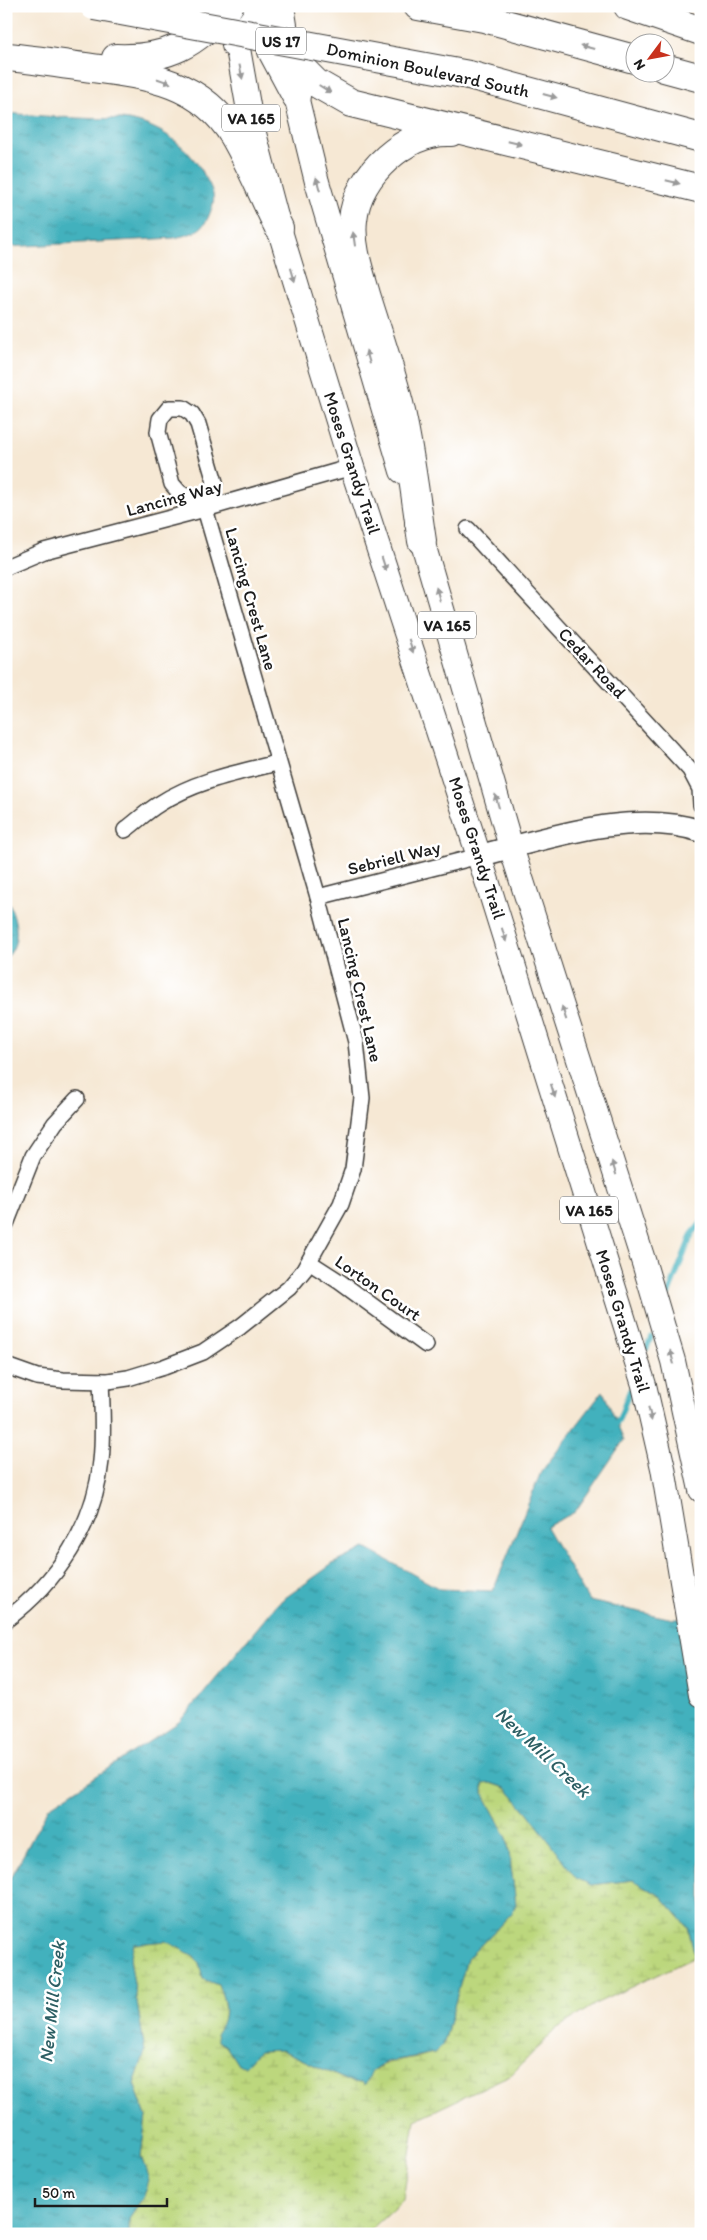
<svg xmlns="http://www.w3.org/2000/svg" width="707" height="2240" viewBox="0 0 707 2240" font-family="Itim,sans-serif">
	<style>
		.wetland { fill: url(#wetland-marsh); stroke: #6c7a4c }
		.water { fill: url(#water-ripples); stroke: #2f666c }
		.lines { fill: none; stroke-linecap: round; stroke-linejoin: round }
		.stream { stroke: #42b1bd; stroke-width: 5.5 }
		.street-casing { stroke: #3d3b38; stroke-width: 18 }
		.secondary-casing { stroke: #3d3b38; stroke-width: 24 }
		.primary-casing { stroke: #3d3b38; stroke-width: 26 }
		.highway-casing { stroke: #3d3b38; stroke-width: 30 }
		.street { stroke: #fff; stroke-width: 15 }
		.secondary { stroke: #fff; stroke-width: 21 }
		.primary { stroke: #fff; stroke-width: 24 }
		.highway { stroke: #fff; stroke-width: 28 }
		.highway-bridge-casing { stroke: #3d3b38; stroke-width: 30; stroke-linecap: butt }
		.highway-bridge { stroke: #fff; stroke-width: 28 }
		.oneway { fill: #999 }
		.labels { text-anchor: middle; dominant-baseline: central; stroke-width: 5; stroke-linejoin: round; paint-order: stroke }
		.shield { fill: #fff; stroke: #606060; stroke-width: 1 }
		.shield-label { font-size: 16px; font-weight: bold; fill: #1c1c1c }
		.street-label { font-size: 18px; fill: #1c1c1c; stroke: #fff }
		.water-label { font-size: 19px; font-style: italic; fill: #2d5f64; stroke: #fff }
	</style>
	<defs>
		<pattern id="wetland-marsh" width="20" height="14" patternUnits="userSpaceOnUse" patternTransform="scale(1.25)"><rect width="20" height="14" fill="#bcd77d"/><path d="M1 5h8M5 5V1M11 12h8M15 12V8" fill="none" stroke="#a1b86b"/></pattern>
		<pattern id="water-ripples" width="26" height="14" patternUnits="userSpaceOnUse" patternTransform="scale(1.25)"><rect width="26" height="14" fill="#42b1bd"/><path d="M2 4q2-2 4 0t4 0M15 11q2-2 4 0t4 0" fill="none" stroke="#368f99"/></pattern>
	</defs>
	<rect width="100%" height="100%" fill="#fff"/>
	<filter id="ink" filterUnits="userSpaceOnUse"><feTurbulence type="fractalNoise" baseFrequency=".02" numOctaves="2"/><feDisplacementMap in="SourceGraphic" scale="10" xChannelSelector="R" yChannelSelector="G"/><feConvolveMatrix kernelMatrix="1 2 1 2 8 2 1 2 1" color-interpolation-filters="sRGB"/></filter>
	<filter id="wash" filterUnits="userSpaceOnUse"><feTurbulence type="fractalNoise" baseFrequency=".0096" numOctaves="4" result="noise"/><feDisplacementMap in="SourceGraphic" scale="20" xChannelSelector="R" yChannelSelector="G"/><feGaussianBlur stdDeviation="1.12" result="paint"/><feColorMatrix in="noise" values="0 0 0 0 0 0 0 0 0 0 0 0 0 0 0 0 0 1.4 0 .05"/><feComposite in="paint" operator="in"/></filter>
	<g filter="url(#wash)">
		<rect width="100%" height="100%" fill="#f6e8d4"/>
		<path class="wetland" d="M491 1783 506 1788 591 1885 633 1880 661 1896 688 1927 695 1957 597 2003 556 2029 512 2074 415 2120 403 2200 366 2234H129V2218L144 2196 148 2180 141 2156 146 2116 134 2084 145 2052 130 1959 134 1944 166 1941 194 1956 199 1963 203 1979 218 1985C228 2004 225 2021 218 2041L226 2046 238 2065 245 2066 259 2051 282 2050 346 2080 362 2082C390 2049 415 2067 443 2046L467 1959 512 1913 516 1904 507 1838 483 1793V1784Z"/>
		<g class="water">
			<path d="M6 113C30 115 54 117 78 118 92 119 106 118 120 119 155 122 186 143 203 173 208 181 216 194 213 204 206 229 198 233 174 238L6 247Z"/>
			<path d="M6 898C16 915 23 943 6 958Z"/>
			<path d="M603 1391 624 1440 575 1512 546 1527 589 1601 673 1619 701 1618V1958L695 1957 688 1927 661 1896 633 1880 591 1885 576 1878 528 1813 506 1788 491 1783 483 1784V1793L507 1838 516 1904 512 1913 467 1959 443 2046 434 2053 386 2062 372 2071 365 2085 362 2082 346 2080 282 2050 259 2051 245 2066 238 2065 226 2046 218 2041 216 2034C228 2017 227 2004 218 1985L203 1979 199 1963 194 1956 166 1941 134 1944 130 1959 145 2052 134 2084 146 2116 141 2156 149 2180 144 2196 129 2218V2234H6V1887L49 1807 179 1722 278 1603 334 1563 365 1548 440 1589 493 1591 541 1472Z"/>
		</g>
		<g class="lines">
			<g class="stream">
				<polyline points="668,1295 692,1234 701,1223"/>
				<polyline points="647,1348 651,1337"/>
				<polyline points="611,1429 618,1422 630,1390"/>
			</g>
		</g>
	</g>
	<g filter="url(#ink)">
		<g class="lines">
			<g class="street-casing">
				<g id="street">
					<polygon points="169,408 183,408 192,414 198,424 215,482 205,509 179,492 172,484 158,432 160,419"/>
					<polyline points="468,529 690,770 700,789 701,805"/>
					<polyline points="6,567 44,551 205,509 352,467"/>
					<path d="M125 830C136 822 147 811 159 804 195 781 236 773 277 763"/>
					<polyline points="318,897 479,856"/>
					<polyline points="6,1224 33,1156 55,1123 77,1099"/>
					<polyline points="309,1262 340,1282 426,1345"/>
					<polyline points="6,1366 37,1377 63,1380 108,1381 128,1378 164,1367 203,1352 240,1327 289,1288 304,1270 341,1204 353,1169 362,1098 356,1042 318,897 205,509"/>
					<path d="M6 1620C57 1582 95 1525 101 1461 104 1434 102 1407 101 1381"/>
				</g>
			</g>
			<g class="secondary-casing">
				<path id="secondary" d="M479 856C548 838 632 809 701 831"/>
			</g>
			<g class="primary-casing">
				<g id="primary">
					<polyline points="282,6 296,96 317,182 402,471"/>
					<polyline points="234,26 251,122 279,228 352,467 488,884 644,1385 663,1468 701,1695"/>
					<polyline points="417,523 511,847 644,1263 673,1361 701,1490"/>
				</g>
			</g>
			<g class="highway-casing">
				<g id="highway">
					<polyline points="418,6 484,18 634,59"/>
					<polyline points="628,6 701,31"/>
					<polyline points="236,45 264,6 289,56 316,83 351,103 701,189"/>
					<polyline points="272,51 296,96"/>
					<path d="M6 57C33 59 59 64 85 67 144 75 200 80 234 136 251 165 264 198 279 228"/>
					<path d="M116 58C168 60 196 44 229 6"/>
					<polyline points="664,68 701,78"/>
					<polyline points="469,75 701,138"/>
					<path d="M422 541C415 495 410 448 399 403 390 368 378 333 367 298 360 273 350 246 353 220 355 196 369 174 387 158 405 142 427 131 451 132"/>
				</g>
			</g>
			<use href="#street" class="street"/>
			<use href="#secondary" class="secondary"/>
			<use href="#primary" class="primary"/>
			<use href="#highway" class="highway"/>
			<g class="highway-bridge-casing">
				<polyline id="highway-bridge" points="94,6 469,75"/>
			</g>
			<use href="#highway-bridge" class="highway-bridge"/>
		</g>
		<defs><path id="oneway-solid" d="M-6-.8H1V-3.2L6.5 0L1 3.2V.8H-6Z" transform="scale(1.25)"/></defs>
		<g class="oneway">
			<use href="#oneway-solid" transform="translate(587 47) rotate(-165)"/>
			<use href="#oneway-solid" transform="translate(241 72) rotate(78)"/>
			<use href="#oneway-solid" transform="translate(164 81) rotate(19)"/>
			<use href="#oneway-solid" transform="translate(325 89) rotate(32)"/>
			<use href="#oneway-solid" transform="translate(550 96) rotate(15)"/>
			<use href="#oneway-solid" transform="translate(515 143) rotate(14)"/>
			<use href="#oneway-solid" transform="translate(673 182) rotate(14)"/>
			<use href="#oneway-solid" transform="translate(318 184) rotate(-105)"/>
			<use href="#oneway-solid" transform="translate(354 239) rotate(-98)"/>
			<use href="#oneway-solid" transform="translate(293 275) rotate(73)"/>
			<use href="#oneway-solid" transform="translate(368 357) rotate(-106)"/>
			<use href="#oneway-solid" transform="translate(384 564) rotate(72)"/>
			<use href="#oneway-solid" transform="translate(438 594) rotate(-106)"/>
			<use href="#oneway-solid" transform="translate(411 646) rotate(72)"/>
			<use href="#oneway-solid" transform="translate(497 801) rotate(-106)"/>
			<use href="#oneway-solid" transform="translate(504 935) rotate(73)"/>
			<use href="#oneway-solid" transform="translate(564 1013) rotate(-108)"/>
			<use href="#oneway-solid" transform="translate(553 1091) rotate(73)"/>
			<use href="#oneway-solid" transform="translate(614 1168) rotate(-108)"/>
			<use href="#oneway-solid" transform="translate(672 1357) rotate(-105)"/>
			<use href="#oneway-solid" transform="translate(650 1414) rotate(77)"/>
		</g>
	</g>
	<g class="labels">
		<g class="shield">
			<rect x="256" y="27.5" width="50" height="27" rx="4"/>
			<rect x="222" y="104.5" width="58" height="27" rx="4"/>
			<rect x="418" y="611.5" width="58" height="27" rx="4"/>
			<rect x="560" y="1196.5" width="58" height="27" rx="4"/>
		</g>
		<g class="shield-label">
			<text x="281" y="41">US 17</text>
			<text x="251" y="118">VA 165</text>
			<text x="447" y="625">VA 165</text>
			<text x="589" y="1210">VA 165</text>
		</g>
		<g class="street-label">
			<text transform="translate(428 70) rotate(12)">Dominion Boulevard South</text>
			<text transform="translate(352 463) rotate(72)">Moses Grandy Trail</text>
			<text transform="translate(174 498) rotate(-15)">Lancing Way</text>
			<text transform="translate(251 599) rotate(74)">Lancing Crest Lane</text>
			<text transform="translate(592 663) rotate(47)">Cedar Road</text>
			<text transform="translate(477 848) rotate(72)">Moses Grandy Trail</text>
			<text transform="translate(394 858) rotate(-14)">Sebriell Way</text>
			<text transform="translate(360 990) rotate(77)">Lancing Crest Lane</text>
			<text transform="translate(378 1288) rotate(35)">Lorton Court</text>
			<text transform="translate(623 1321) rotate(73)">Moses Grandy Trail</text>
		</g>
		<g class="water-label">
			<text transform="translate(543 1752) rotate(43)">New Mill Creek</text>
			<text transform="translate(52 2002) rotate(-84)">New Mill Creek</text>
		</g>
	</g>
	<rect width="707" height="2240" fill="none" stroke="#fff" stroke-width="25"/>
	<g transform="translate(650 58) rotate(238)"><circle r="24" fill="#ffffff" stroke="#a4a4a4"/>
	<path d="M0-4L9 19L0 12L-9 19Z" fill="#c8321e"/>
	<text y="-8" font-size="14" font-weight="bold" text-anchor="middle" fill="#1c1c1c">N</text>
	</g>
	<path d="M35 2198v8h132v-8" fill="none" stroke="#1c1c1c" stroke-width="2.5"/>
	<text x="42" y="2198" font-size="15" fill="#1c1c1c" stroke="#ffffff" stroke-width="4" paint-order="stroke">50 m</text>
</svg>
